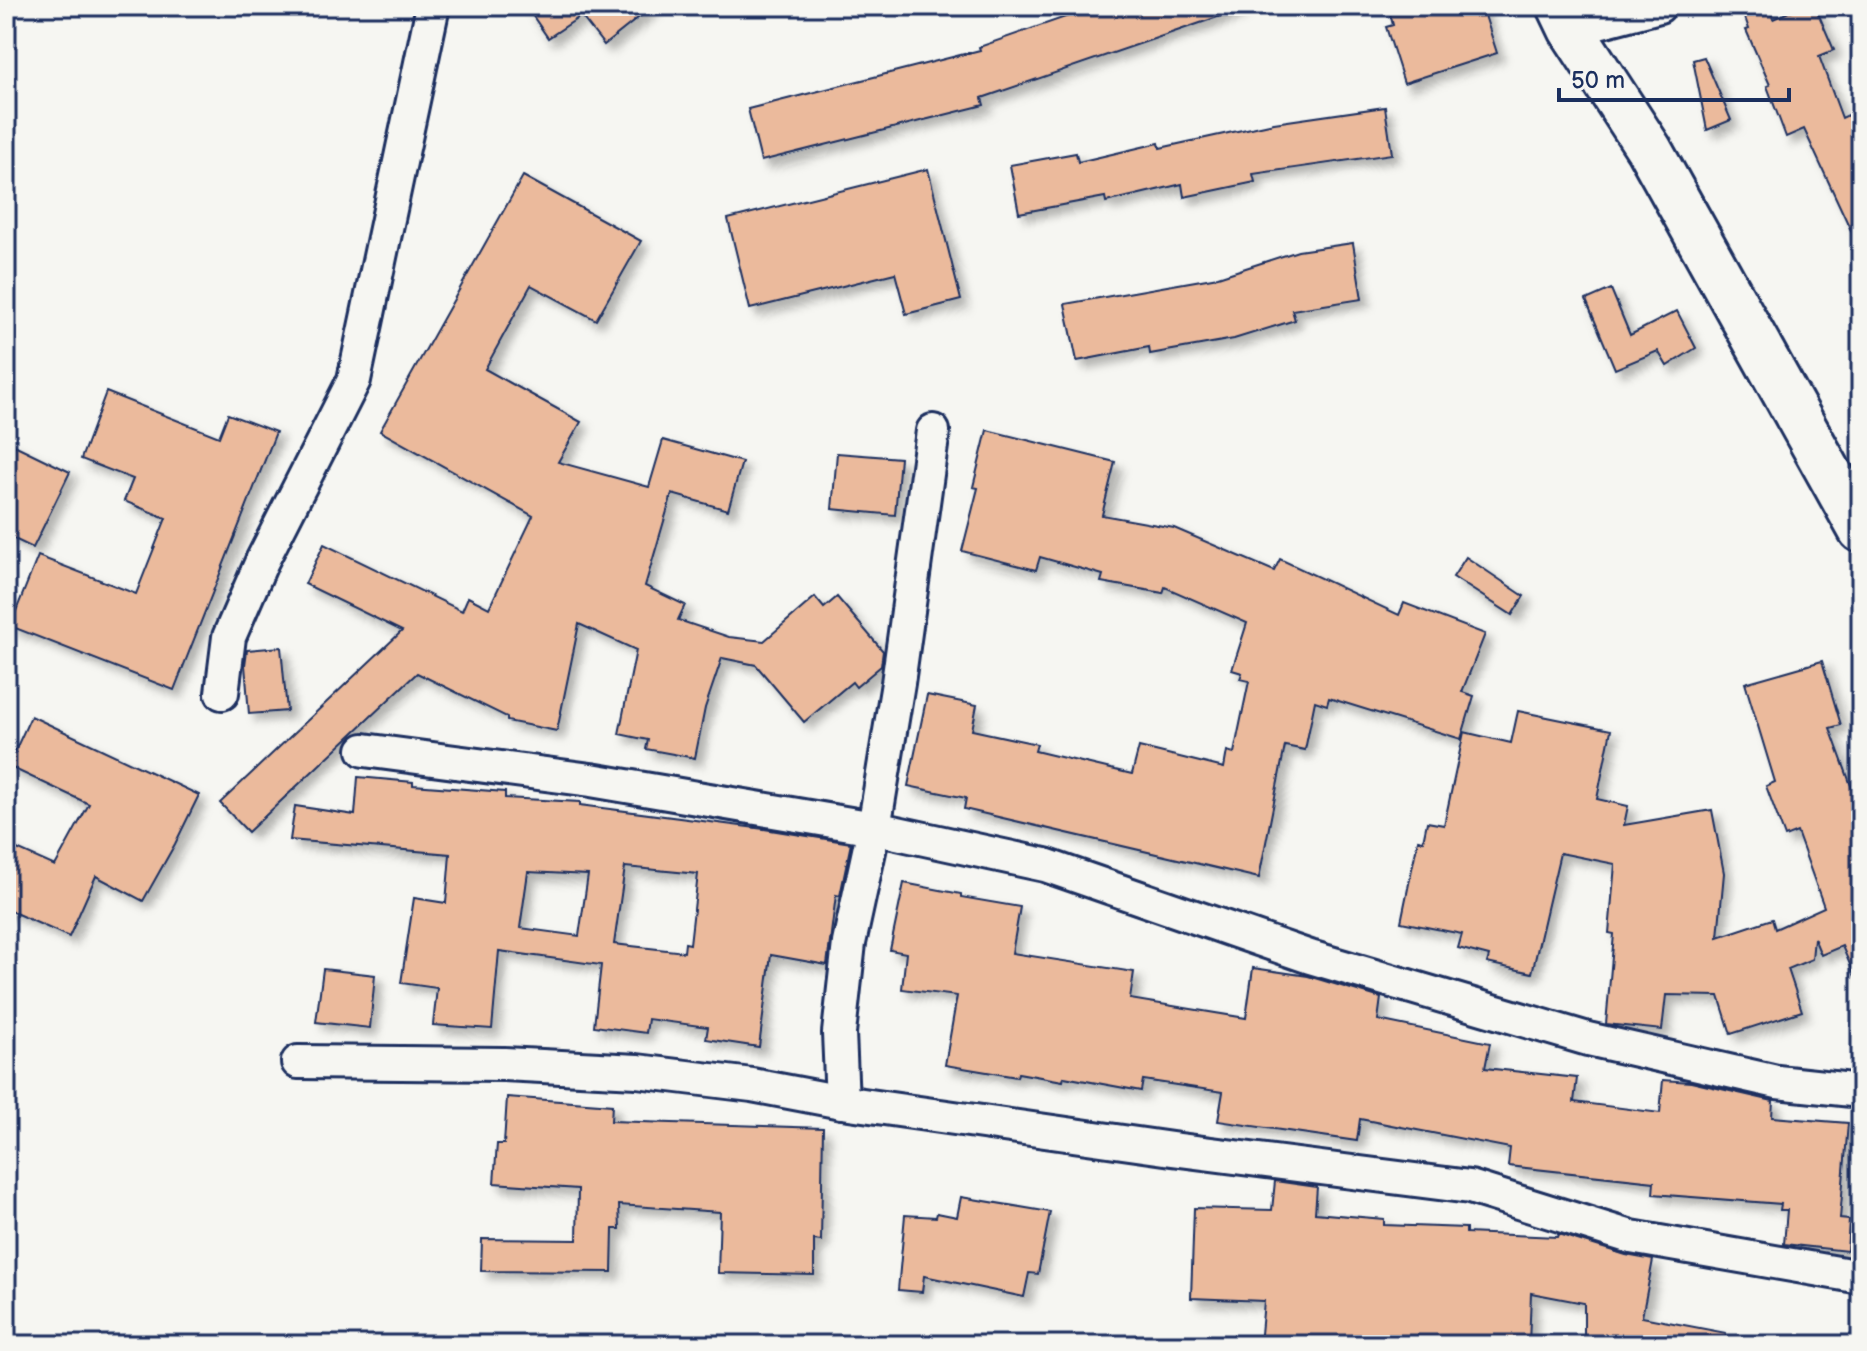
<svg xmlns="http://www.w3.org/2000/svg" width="1867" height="1351" viewBox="0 0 1867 1351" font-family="'Balsamiq Sans',sans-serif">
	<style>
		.building { fill: #ebba9c; stroke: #1b2f5e; stroke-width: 2; fill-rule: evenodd; filter: url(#shadow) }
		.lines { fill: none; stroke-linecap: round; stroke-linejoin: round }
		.street-casing { stroke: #1b2f5e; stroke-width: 38 }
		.secondary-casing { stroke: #1b2f5e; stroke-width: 50 }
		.street { stroke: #f6f6f2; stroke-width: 32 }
		.secondary { stroke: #f6f6f2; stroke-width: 44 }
	</style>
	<defs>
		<filter id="shadow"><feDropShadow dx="7" dy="7" stdDeviation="4" flood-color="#0004"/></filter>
	</defs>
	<rect width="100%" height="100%" fill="#f6f6f2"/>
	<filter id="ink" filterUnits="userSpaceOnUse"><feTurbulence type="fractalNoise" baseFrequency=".0125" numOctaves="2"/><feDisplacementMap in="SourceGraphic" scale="16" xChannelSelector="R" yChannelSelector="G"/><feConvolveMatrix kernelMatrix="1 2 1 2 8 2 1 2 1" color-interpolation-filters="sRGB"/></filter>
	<g filter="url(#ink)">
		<g class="building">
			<polygon points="526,6 653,6 604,45 581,16 548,38"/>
			<polygon points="1097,6 1237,6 1238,10 982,98 984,105 761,161 748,109 980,50 979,47"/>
			<polygon points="1388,6 1482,6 1497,53 1404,83 1386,27 1393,25"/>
			<polygon points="1741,6 1769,6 1773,19 1802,6 1815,6 1834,50 1819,56 1842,118 1861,109 1861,252 1804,129 1786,137 1767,86 1770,85 1746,30 1749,29"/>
			<polygon points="1704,57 1731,120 1707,130 1693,60"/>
			<polygon points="1385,107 1392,154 1253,174 1255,182 1184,197 1182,184 1106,202 1105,197 1019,213 1010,165 1076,153 1078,162 1159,143 1160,148 1274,123"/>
			<polygon points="928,169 961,300 906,314 895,273 750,309 728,219"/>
			<polygon points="523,176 641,241 596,320 531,285 485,369 581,422 558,462 649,487 663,440 742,462 728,510 672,494 645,586 685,605 678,620 729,637 764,641 815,597 824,608 837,597 883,651 881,666 856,687 852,682 804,722 756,665 722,658 705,708 695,758 646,749 648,740 619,734 636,650 579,624 557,731 507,721 507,717 417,673 248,832 220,803 402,631 305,584 324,544 462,611 468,597 489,608 533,516 380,431"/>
			<polygon points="1353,243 1362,299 1292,310 1295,320 1234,339 1150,354 1149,347 1077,361 1065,304 1218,277 1298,251"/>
			<polygon points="1611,289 1630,335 1677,311 1696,348 1667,366 1658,351 1615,369 1586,300"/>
			<polygon points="106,392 219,437 228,414 276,432 174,690 10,626 38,556 136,594 166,518 124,501 133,479 81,459"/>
			<polygon points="987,430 1115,462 1102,515 1174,528 1274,571 1280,559 1399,615 1404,603 1485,634 1462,692 1474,696 1461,739 1329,698 1327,705 1315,701 1305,750 1285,746 1259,878 964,809 966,798 908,786 927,695 977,705 972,730 1037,744 1035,751 1132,774 1139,747 1224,768 1227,751 1234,753 1249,681 1240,679 1242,673 1232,670 1247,623 1165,587 1163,593 1101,582 1103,575 1040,557 1036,570 962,551 978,488 973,487"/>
			<polygon points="6,441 70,472 33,548 6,535"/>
			<polygon points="837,453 900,458 895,515 832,509"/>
			<polygon points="1466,557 1524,596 1512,615 1453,577"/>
			<polygon points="281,647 287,711 249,714 245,665 247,650"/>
			<polygon points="1822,661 1841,725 1830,728 1861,813 1861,990 1842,946 1821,955 1814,938 1812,959 1788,969 1802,1011 1731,1034 1719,996 1666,995 1662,1030 1606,1024 1614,934 1609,933 1615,864 1560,853 1532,973 1487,963 1489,956 1458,948 1462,934 1401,922 1418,840 1423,841 1427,822 1444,825 1464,732 1511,743 1518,711 1611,730 1597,799 1628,806 1624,825 1712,810 1724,873 1718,937 1772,919 1775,929 1824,907 1797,832 1785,837 1766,786 1775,782 1745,683"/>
			<polygon points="31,716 199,795 175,844 143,901 96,876 69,937 6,909 6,844 55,866 89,804 8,766"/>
			<path d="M358 777 413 782V785L505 792V798L580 802V805L764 829 851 843 840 896 836 895 827 965 771 955 759 1047 706 1039 708 1027 648 1019 646 1033 594 1026 601 965 499 951 492 1029 433 1025 437 988 401 983 414 898 446 903 450 854 290 840 295 806 355 815ZM625 867 698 874 690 944 685 943 684 952 614 944ZM528 872 588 875 579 936 520 928Z"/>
			<polygon points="904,883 961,894 961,897 1020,907 1012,953 1134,972 1130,999 1246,1018 1253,968 1308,976 1381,998 1378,1020 1490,1043 1485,1068 1577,1078 1574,1102 1660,1113 1663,1080 1691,1082 1773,1101 1772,1117 1848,1123 1840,1219 1849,1220 1847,1251 1784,1244 1787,1210 1780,1210 1781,1204 1653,1194 1654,1182 1508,1166 1510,1148 1360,1119 1357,1141 1218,1121 1223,1092 1143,1080 1141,1091 1064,1077 1063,1081 1018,1073 1017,1077 945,1065 957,996 902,989 906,953 890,950"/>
			<polygon points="323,969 375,975 370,1028 316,1022"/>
			<polygon points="507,1097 612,1105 611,1121 823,1128 821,1241 814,1240 814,1275 718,1273 720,1212 619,1205 620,1229 613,1229 612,1272 481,1271 482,1239 577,1240 578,1189 494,1183 497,1144 504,1144"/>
			<polygon points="1275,1181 1317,1187 1315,1213 1384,1219 1384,1225 1466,1228 1466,1233 1557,1237 1558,1234 1626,1255 1653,1260 1642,1317 1726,1333 1725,1345 1584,1345 1584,1303 1531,1293 1529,1345 1260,1345 1264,1301 1191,1298 1194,1208 1272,1210"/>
			<polygon points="961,1197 1050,1212 1038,1274 1029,1273 1024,1297 924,1276 922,1292 898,1290 905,1215 936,1217 937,1213 957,1217"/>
		</g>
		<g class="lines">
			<g class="street-casing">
				<g id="street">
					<polyline points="1571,29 1659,6"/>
					<polyline points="222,693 229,637 262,561 354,380 433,6"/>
					<polyline points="364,750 591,780 874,828 1045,865 1310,957 1588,1039 1777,1082 1861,1091"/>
					<polyline points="298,1062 504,1064 637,1071 752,1085 842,1102 1172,1149 1470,1187 1631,1237 1861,1277"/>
					<polyline points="842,1102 839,1033 849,943 874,828 898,683 933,431"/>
				</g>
			</g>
			<g class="secondary-casing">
				<polyline id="secondary" points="1560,6 1571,29 1649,149 1861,530"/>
			</g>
			<use href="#street" class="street"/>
			<use href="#secondary" class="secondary"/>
		</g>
	</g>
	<rect width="1867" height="1351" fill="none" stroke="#f6f6f2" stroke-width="32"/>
	<rect x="16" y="16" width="1835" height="1319" fill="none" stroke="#1b2f5e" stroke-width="3" filter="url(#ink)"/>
	<path d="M1559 88v12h230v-12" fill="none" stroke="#1b2f5e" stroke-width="4"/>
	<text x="1571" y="88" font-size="24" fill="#1b2f5e" stroke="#f6f6f2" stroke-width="6" paint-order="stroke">50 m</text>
</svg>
